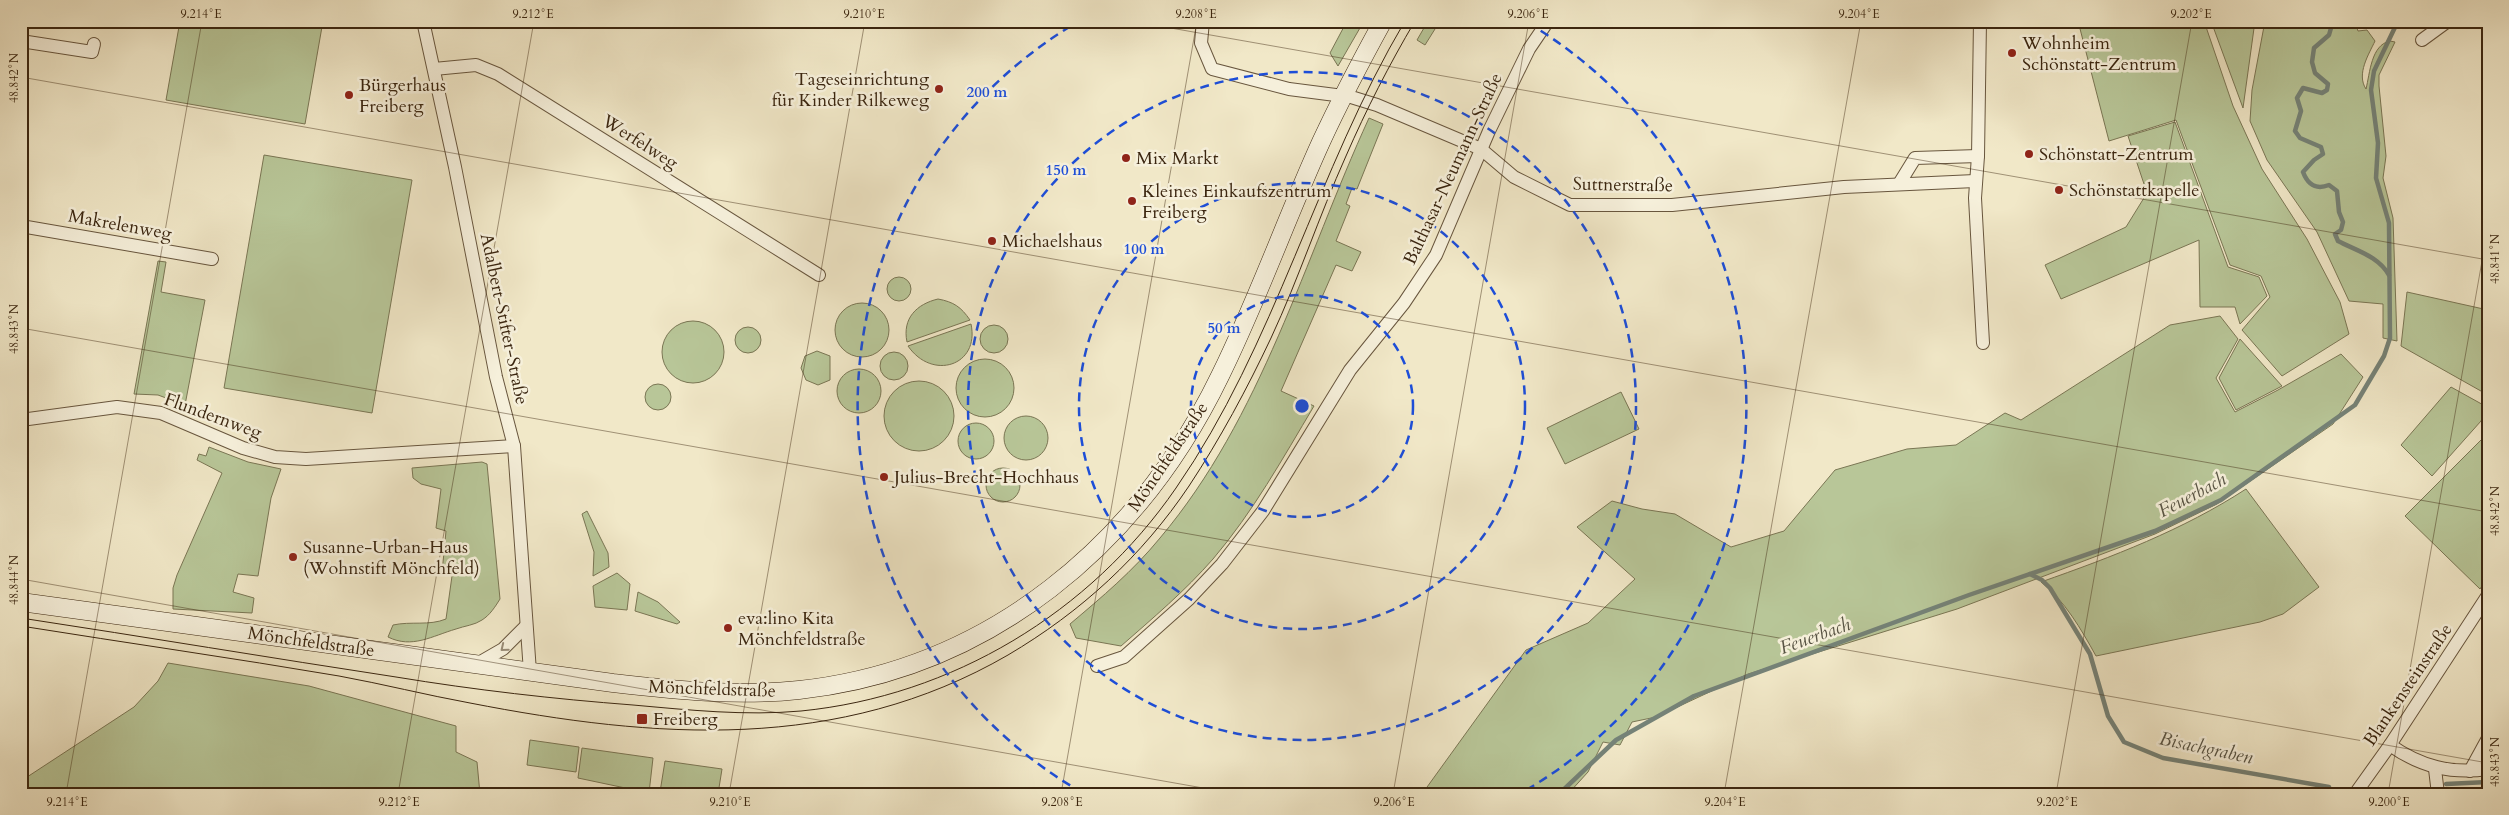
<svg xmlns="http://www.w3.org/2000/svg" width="2509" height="815" viewBox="0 0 2509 815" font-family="Cardo,serif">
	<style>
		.green { fill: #b8c698; stroke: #7a7654 }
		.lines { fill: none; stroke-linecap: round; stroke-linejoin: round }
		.stream { stroke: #758277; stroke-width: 4.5 }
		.minor-casing { stroke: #68563e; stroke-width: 14 }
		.secondary-casing { stroke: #3b2610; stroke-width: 19 }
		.minor { stroke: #f6f0db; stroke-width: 12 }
		.secondary { stroke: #f6f0db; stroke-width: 18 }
		.tram { stroke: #3b2610; stroke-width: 1 }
		.oneway { stroke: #988b76 }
		.ticks { fill: none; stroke: #3b2610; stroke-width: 1; stroke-opacity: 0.45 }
		.ring { fill: none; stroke: #1d4ed8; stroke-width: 2.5; stroke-dasharray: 9 6 }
		.poi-dot { fill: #8f2418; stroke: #f6f0db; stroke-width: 2 }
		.labels { text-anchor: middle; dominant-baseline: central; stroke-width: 5; stroke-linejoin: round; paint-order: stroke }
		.poi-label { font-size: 18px; fill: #3b2610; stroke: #f6f0db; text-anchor: start }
		.street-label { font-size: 18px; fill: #3b2610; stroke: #f6f0db }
		.water-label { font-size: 19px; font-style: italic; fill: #585444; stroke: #f6f0db }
		.centre { fill: #1d4ed8; stroke: #f6f0db; stroke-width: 2.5 }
		.ring-label { font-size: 15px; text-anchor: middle; font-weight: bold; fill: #1d4ed8; stroke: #f6f0db; stroke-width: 5; stroke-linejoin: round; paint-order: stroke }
		.neatline { fill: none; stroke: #3b2610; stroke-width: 2 }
		.ticks-label { font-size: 12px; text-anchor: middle; fill: #3b2610 }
	</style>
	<rect width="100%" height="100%" fill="#f1e8c8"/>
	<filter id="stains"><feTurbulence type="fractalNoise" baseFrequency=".004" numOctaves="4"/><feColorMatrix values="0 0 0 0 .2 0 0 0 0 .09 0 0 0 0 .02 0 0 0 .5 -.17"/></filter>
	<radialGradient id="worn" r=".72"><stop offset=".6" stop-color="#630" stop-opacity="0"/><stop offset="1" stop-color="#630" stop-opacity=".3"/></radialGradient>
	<g class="green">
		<polygon points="180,21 323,21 305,124 166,100"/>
		<polygon points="1347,21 1364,21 1338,66 1330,53"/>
		<polygon points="1428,21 1440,21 1425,45 1417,40"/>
		<polygon points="2078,21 2204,21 2233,106 2262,169 2307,239 2340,302 2349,334 2282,376 2242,330 2270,297 2261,276 2230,265 2176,120 2109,141"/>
		<polygon points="2211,21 2255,21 2243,108"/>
		<path d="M2265 21H2364L2355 23 2358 31 2367 30 2375 41C2369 54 2356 74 2366 89 2370 73 2371 45 2390 41L2395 42 2379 75V86L2386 156 2383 178 2393 218 2397 341 2383 338V304L2349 301 2317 232 2267 160 2250 121 2252 90Z"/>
		<path d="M1369 118 1383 124 1357 189 1352 188 1346 204 1350 206 1336 241 1361 252 1352 271 1336 265 1281 391 1314 406C1283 458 1253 512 1213 559 1185 591 1153 618 1121 646L1076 638 1070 624C1102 597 1133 571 1160 538 1262 417 1304 260 1369 118Z"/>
		<polygon points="2175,122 2228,267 2259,277 2267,296 2240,324 2235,307 2200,307 2199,240 2061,299 2045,265 2126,227 2147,193 2128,136"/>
		<polygon points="264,155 412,180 372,413 224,388"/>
		<polygon points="158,261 166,262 161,292 205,300 185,405 158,395 134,394"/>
		<circle cx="899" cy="289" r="12"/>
		<polygon points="2407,292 2488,310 2488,395 2401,346"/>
		<path d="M938 299C954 302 961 307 970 320L907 342C902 318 917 304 938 299Z"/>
		<circle cx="862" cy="330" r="27"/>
		<polygon points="2220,316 2238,339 2216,378 2235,412 2278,390 2341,354 2363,377 2333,424 2217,504 2155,534 1957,609 1748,674 1656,717 1632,722 1620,745 1603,742 1588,772 1568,794 1422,794 1526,650 1588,623 1635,579 1577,527 1612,501 1642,509 1675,514 1731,547 1784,531 1835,470 1907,449 1956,445 2005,413 2021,420 2170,325"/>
		<circle cx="693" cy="352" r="31"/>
		<path d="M971 324C980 366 932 381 908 346Z"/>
		<circle cx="994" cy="339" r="14"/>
		<circle cx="748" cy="340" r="13"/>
		<polygon points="2240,339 2282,386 2236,410 2219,378"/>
		<polygon points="817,351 830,356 830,380 818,385 806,380 801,368 805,356"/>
		<circle cx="894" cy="366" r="14"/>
		<circle cx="985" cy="388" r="29"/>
		<circle cx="859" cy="391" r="22"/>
		<circle cx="919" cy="416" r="35"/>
		<circle cx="658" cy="397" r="13"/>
		<polygon points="2451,387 2487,407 2481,421 2432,476 2401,445"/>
		<polygon points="1621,392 1639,429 1565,464 1547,428"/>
		<circle cx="1026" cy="438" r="22"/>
		<circle cx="976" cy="441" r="18"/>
		<polygon points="2488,433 2488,577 2480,589 2405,516"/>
		<polygon points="209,447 248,462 281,469 271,498 258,576 238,574 233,592 254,598 252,613 173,609 173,588 177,575 222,473 197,460 199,454 206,456"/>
		<path d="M482 462 487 464 500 599C495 607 490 615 482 620 475 625 464 626 456 629 432 636 412 649 388 637L393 625C411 621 429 626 446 619L452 576 442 573 446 531 436 528 441 489 421 484 413 478 412 468Z"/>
		<circle cx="1003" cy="485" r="17"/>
		<path d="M2246 489 2319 587 2283 614 2260 622 2096 656C2081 629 2065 601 2041 582 2112 557 2183 530 2246 489Z"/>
		<polygon points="587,511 608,553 609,567 593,576 594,552 582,514"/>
		<polygon points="617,573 630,584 627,610 595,607 593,586"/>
		<polygon points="638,592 658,602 680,622 677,624 635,611"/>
		<polygon points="168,663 309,686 456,726 456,752 477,762 480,794 21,794 21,781 134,707 158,681"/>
		<polygon points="530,740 579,747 576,772 527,765"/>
		<polygon points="582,748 653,758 649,793 578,778"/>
		<polygon points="665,761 722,769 718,794 660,792"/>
	</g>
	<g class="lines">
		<g class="stream">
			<path d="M2333 21 2329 35 2314 48 2312 62 2315 73 2328 84 2327 90 2322 93 2303 88 2297 98 2301 111 2295 131 2300 138 2321 147 2323 154 2314 160 2303 172C2308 185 2316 190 2329 185L2337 191 2339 212 2343 222 2341 230 2335 234 2338 241C2357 251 2378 256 2389 275"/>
			<polyline points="2030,574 2042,580 2050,588 2090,654 2108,716 2124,742 2163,758 2329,787"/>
			<polyline points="2446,784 2488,782"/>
			<polyline points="1559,794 1616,740 1694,696 1969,595 2155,531 2221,500 2355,405 2384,356 2390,338 2389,223 2376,178 2378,143 2371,90 2374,71 2398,21"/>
		</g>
		<g class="minor-casing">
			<g id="minor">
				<polyline points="423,21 455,167 496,377 514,446 530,672"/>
				<polyline points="1203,21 1201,43 1212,69 1289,89 1351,97 1377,105 1481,149 1514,177 1570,205 1672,205 1844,187 1975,181"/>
				<polyline points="2422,40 2448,21"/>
				<polyline points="21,41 92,52 94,44"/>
				<polyline points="434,69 476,65 498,74 819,275"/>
				<polyline points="1978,156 1980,21"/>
				<polyline points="1899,184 1915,158 1978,156 1975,198 1983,343"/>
				<polyline points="21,226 212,259"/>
				<polyline points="21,420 117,407 161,413 243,448 275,457 306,459 514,446"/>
				<polyline points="477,664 503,649 526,626"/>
				<polyline points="1097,666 1124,657 1189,599 1222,564 1263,511 1350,370 1404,303 1436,255 1489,131 1529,49 1548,21"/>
				<path d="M2390 745C2421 767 2451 774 2488 769"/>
				<polyline points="2435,769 2438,794"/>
				<polyline points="2470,771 2488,738"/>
				<polyline points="2355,794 2390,745 2488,595"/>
			</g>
		</g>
		<g class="secondary-casing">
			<path id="secondary" d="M21 602 613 683C675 690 737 697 799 690 990 669 1138 545 1220 376 1258 299 1286 219 1321 142 1340 101 1361 61 1383 21"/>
		</g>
		<use href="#minor" class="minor"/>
		<use href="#secondary" class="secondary"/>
		<g class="tram">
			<path d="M21 618C146 637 271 658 396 677 475 690 554 699 633 705 689 710 745 716 801 711 952 696 1090 613 1176 488 1276 344 1316 171 1405 21"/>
			<path d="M21 626C127 643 233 658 339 676 383 684 426 695 470 703 655 739 839 753 1008 655 1081 612 1142 556 1189 486 1220 439 1247 389 1271 338 1299 278 1319 216 1346 156 1366 110 1389 65 1415 21"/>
		</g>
	</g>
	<defs><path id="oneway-chevron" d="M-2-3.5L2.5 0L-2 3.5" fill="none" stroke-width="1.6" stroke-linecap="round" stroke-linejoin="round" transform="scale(1.25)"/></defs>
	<use class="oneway" href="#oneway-chevron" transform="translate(504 648) rotate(141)"/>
	<path class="ticks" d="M1131 21 2488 260M21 77 2488 512M21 328 2488 763M21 579 1237 794M66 794 202 21M398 794 534 21M729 794 865 21M1061 794 1197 21M1393 794 1529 21M1724 794 1861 21M2056 794 2192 21M2388 794 2488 227"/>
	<g class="ring">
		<circle cx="1302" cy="406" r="111"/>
		<circle cx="1302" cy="406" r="223"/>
		<circle cx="1302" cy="406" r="334"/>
		<path d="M1083 793A445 445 0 0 1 1076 23M1528 23A445 445 0 0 1 1521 793"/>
	</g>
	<g class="poi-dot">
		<circle cx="2012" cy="53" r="5"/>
		<circle cx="939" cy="89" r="5"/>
		<circle cx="349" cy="95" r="5"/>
		<circle cx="2029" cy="154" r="5"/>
		<circle cx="1126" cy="158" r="5"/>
		<circle cx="2059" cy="190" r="5"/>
		<circle cx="1132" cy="201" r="5"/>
		<circle cx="992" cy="241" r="5"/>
		<circle cx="884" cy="477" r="5"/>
		<circle cx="293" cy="557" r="5"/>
		<circle cx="728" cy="628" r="5"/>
		<rect x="636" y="713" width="12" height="12" rx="2.5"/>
	</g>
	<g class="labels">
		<g class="poi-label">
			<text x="2022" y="43">Wohnheim<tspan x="2022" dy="21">Schönstatt-Zentrum</tspan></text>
			<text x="929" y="79" text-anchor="end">Tageseinrichtung<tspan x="929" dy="21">für Kinder Rilkeweg</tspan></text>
			<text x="359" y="85">Bürgerhaus<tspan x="359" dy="21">Freiberg</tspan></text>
			<text x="2039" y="154">Schönstatt-Zentrum</text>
			<text x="1136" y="158">Mix Markt</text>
			<text x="2069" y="190">Schönstattkapelle</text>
			<text x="1142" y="191">Kleines Einkaufszentrum<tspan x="1142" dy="21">Freiberg</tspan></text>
			<text x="1002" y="241">Michaelshaus</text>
			<text x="894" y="477">Julius-Brecht-Hochhaus</text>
			<text x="303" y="547">Susanne-Urban-Haus<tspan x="303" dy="21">(Wohnstift Mönchfeld)</tspan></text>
			<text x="738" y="618">eva:lino Kita<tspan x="738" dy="21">Mönchfeldstraße</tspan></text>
			<text x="653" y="719">Freiberg</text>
		</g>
		<g class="street-label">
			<text transform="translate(640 142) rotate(32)">Werfelweg</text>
			<text transform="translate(1453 169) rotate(-65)">Balthasar-Neumann-Straße</text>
			<text transform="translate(1623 185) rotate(1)">Suttnerstraße</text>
			<text transform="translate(120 225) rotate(10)">Makrelenweg</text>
			<text transform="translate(504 319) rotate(78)">Adalbert-Stifter-Straße</text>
			<text transform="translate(213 416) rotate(20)">Flundernweg</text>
			<text transform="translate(1168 457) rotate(-56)">Mönchfeldstraße</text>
			<text transform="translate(311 642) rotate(8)">Mönchfeldstraße</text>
			<text transform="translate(2408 685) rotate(-56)">Blankensteinstraße</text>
			<text transform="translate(712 689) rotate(2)">Mönchfeldstraße</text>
		</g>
		<g class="water-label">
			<text transform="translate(2192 495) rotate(-28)">Feuerbach</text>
			<text transform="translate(1815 636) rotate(-20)">Feuerbach</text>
			<text transform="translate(2206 748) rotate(12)">Bisachgraben</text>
		</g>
	</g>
	<circle cx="1302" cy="406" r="8" class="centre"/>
	<g class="ring-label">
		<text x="987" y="97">200 m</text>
		<text x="1066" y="175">150 m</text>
		<text x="1144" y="254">100 m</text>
		<text x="1224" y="333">50 m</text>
	</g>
	<rect width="2509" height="815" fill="none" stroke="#f1e8c8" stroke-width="55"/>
	<rect x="28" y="28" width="2454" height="760" class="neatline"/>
	<g class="ticks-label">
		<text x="201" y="18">9.214°E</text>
		<text x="533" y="18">9.212°E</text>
		<text x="864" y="18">9.210°E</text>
		<text x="1196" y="18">9.208°E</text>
		<text x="1528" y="18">9.206°E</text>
		<text x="1859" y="18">9.204°E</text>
		<text x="2191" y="18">9.202°E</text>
		<text transform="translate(14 78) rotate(-90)" y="4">48.842°N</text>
		<text transform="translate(2495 259) rotate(-90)" y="4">48.841°N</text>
		<text transform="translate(14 329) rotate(-90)" y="4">48.843°N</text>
		<text transform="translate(2495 511) rotate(-90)" y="4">48.842°N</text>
		<text transform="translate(14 580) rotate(-90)" y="4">48.844°N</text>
		<text transform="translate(2495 762) rotate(-90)" y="4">48.843°N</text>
		<text x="67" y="806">9.214°E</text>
		<text x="399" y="806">9.212°E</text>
		<text x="730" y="806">9.210°E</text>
		<text x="1062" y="806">9.208°E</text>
		<text x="1394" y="806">9.206°E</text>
		<text x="1725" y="806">9.204°E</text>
		<text x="2057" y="806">9.202°E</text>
		<text x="2389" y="806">9.200°E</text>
	</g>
	<rect width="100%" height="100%" filter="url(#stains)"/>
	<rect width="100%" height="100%" fill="url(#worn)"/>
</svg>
